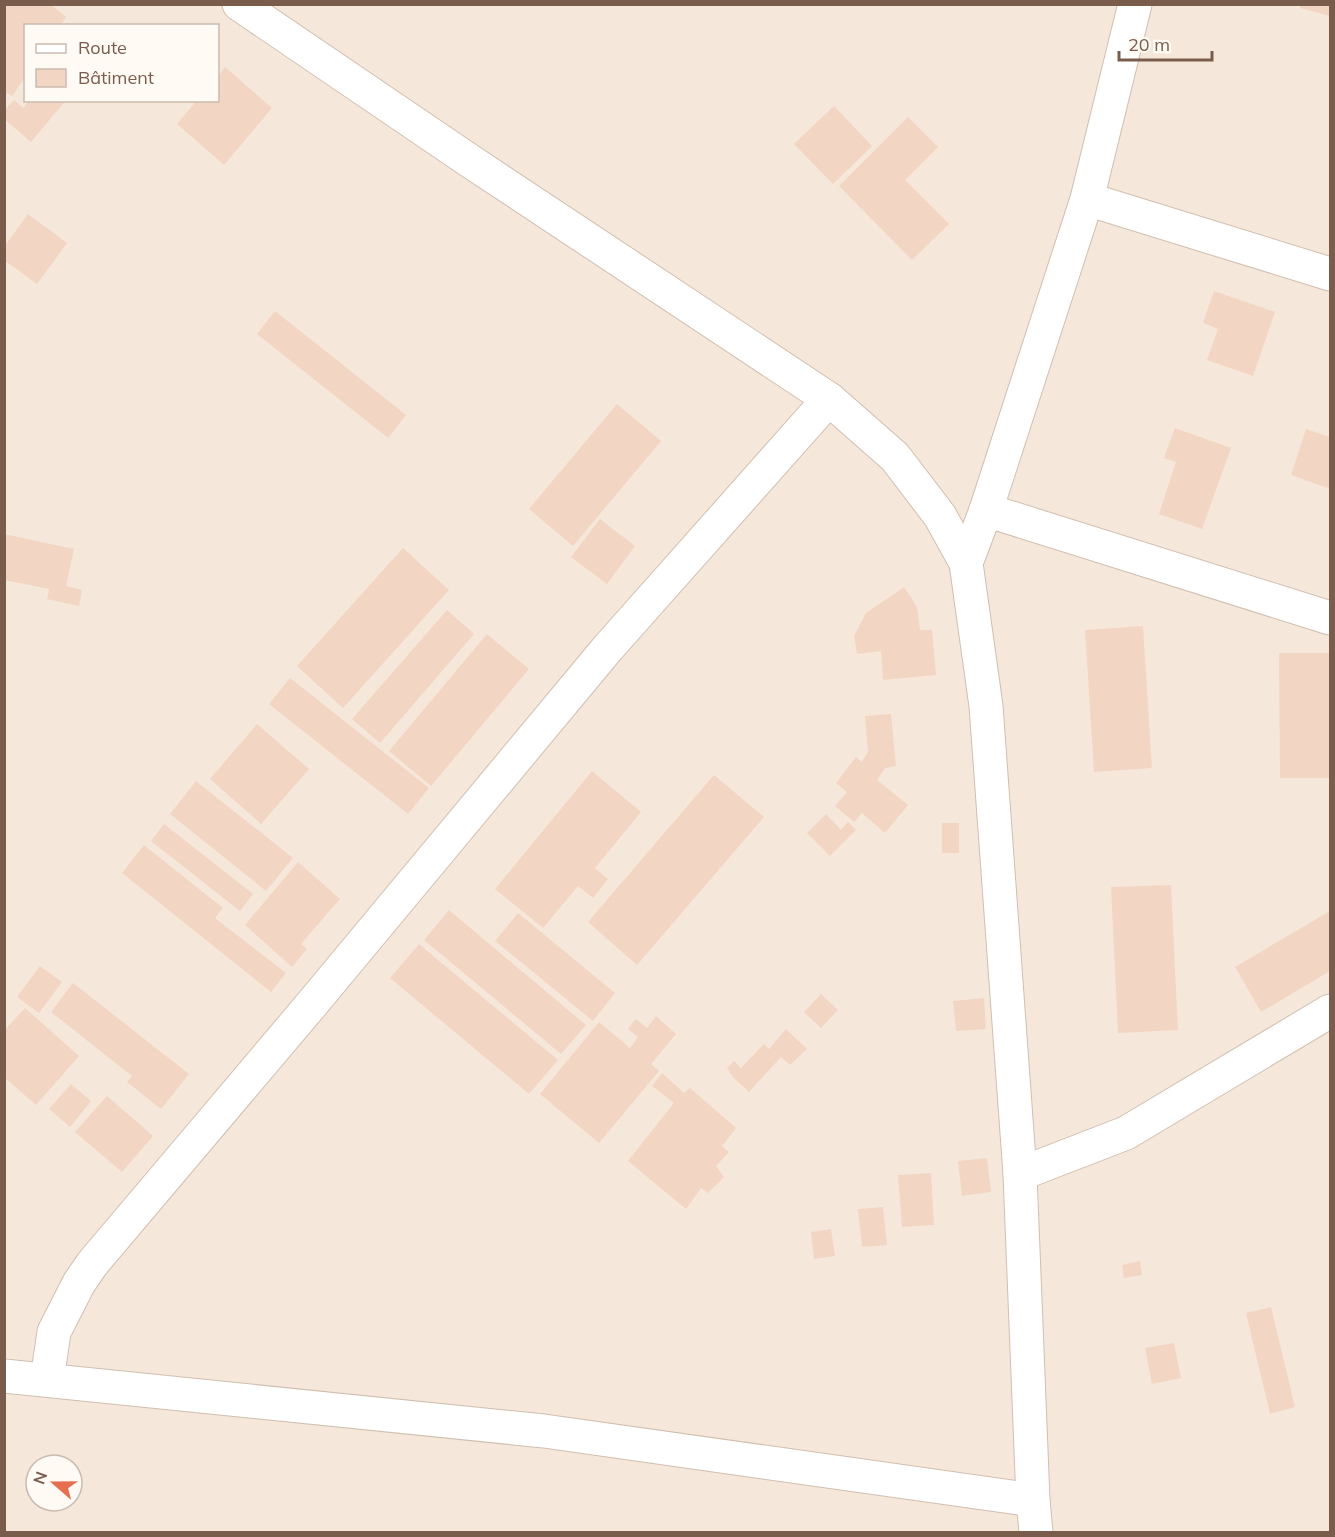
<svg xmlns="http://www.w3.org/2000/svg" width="1335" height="1537" viewBox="0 0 1335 1537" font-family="Mulish,sans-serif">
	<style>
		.residential { fill: #f5e8da; fill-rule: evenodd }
		.building { fill: #f3d5c3 }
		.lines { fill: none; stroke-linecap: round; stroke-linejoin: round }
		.minor-casing { stroke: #d1beb0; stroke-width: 35 }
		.minor { stroke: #fff; stroke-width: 33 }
	</style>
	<rect width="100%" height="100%" fill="#fdf6ec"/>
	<path class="residential" d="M5 5H1330V1532H5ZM26 26H218V100H26ZM36 1465H72V1501H36Z"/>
	<g class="building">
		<polygon points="4,4 50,4 66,17 60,26 26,26 26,76 12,96 4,91"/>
		<polygon points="1301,4 1330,4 1330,16 1300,8"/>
		<polygon points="225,67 272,108 224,165 177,124 197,100 218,100 218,76"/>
		<polygon points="14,100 23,108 30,100 66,100 31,142 4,119 4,111"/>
		<polygon points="834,106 872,146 833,184 794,144"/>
		<polygon points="908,117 938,147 905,180 949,224 912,260 839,186"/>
		<polygon points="28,214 67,243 37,284 4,260 4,247"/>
		<polygon points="1214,291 1275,312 1253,376 1207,360 1218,329 1203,323"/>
		<polygon points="275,311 406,415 388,438 257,334"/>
		<polygon points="617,404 661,441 573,546 529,509"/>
		<polygon points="1175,428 1231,448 1202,529 1159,514 1176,462 1164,458"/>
		<polygon points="1306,429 1330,437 1330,489 1291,475"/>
		<polygon points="600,519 635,546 607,584 571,557"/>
		<polygon points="4,534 74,549 66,586 82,590 79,606 47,599 49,589 4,580"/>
		<polygon points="403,548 449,590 343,708 297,666"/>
		<polygon points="904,587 917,607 920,630 932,630 936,675 883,680 881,651 857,654 854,636 866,613"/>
		<polygon points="447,610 474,634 380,743 352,719"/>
		<polygon points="1143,626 1152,768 1094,772 1085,630"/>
		<polygon points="487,634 529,669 431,786 389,751"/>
		<polygon points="1279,653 1330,653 1330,778 1280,778"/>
		<polygon points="290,678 429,788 408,814 269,704"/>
		<polygon points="891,714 896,766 885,768 877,780 908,805 885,833 862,813 854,822 835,806 847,792 836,783 856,757 862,762 868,752 865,716"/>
		<polygon points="257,724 309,769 261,824 210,779"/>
		<polygon points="592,771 641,812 595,868 608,879 593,898 578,886 543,928 495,889"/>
		<polygon points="714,775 764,817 637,965 588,922"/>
		<polygon points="196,781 293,858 266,891 170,814"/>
		<polygon points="826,814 841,830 848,822 856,830 830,856 807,833"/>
		<rect x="942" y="823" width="17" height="30"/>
		<polygon points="164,824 253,894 240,911 151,841"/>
		<polygon points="144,845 223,908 215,918 286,973 271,992 122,873"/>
		<polygon points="298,862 340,899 301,944 307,949 292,967 245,925"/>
		<polygon points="1171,885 1178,1030 1118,1033 1111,887"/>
		<polygon points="449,910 586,1025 561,1054 424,940"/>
		<polygon points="1330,911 1330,971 1261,1012 1235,967"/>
		<polygon points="518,913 615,993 593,1021 495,941"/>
		<polygon points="419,944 558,1060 529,1094 390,978"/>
		<polygon points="40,966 62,982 39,1013 17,997"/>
		<polygon points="73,983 189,1074 161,1109 127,1082 132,1076 51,1012"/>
		<polygon points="821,994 838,1010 821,1028 804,1012"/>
		<polygon points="984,998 986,1029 956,1031 953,1001"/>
		<polygon points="25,1008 79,1056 36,1105 4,1077 4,1031"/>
		<polygon points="656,1016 676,1034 651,1064 659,1071 599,1143 540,1094 599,1022 630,1048 638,1037 628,1029 636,1019 647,1028"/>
		<polygon points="786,1029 807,1049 790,1065 781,1057 749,1092 733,1077 727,1068 734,1061 741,1068 764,1044 769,1049"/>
		<polygon points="662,1073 684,1093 690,1088 736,1128 722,1146 729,1152 716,1166 724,1177 708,1193 701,1188 686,1209 628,1161 674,1103 652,1086"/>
		<polygon points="71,1084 91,1101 70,1127 49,1109"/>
		<polygon points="107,1096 153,1136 122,1172 75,1132"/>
		<polygon points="987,1158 991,1192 962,1196 958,1161"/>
		<polygon points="931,1173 934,1225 902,1227 898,1175"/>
		<polygon points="883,1207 887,1245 862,1247 858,1209"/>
		<polygon points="831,1229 835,1256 814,1259 811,1232"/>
		<polygon points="1140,1261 1142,1275 1124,1278 1122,1265"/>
		<polygon points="1271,1307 1295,1407 1270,1414 1246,1313"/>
		<polygon points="1174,1343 1181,1378 1152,1384 1145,1348"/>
	</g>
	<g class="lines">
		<g class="minor-casing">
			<g id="minor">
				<polyline points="239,4 467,159 829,399 895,457 940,516 966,563 986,706 1020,1174 1033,1500 1036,1532"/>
				<polyline points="1087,199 1330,274"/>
				<polyline points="986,510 1330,618"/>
				<polyline points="966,563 986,510 1087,199 1135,4"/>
				<polyline points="1020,1174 1126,1133 1330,1011"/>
				<polyline points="4,1376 544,1431 1033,1500"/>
				<polyline points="47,1380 54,1332 79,1283 92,1264 311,1005 607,649 829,399"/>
			</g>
		</g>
		<use href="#minor" class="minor"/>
	</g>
	<rect width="1335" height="1537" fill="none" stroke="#7a5c4d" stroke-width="12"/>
	<rect x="24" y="24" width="195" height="78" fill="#fffaf3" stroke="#cabbb1" stroke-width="1.5"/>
	<rect x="36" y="44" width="30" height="9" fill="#ffffff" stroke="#cabbb1" stroke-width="1.5"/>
	<text x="78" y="54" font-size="18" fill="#7a5c4d">Route</text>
	<rect x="36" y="69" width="30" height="18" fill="#f3d5c3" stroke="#cabbb1" stroke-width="1.5"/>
	<text x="78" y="84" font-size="18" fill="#7a5c4d">Bâtiment</text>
	<g transform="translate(54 1483) rotate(290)"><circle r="28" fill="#fffaf3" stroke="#cabbb1" stroke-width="1.5"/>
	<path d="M0-4.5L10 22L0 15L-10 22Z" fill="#e76f51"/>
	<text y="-9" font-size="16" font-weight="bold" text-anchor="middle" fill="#7a5c4d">N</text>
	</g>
	<path d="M1119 51v9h93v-9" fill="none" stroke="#7a5c4d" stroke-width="3"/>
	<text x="1128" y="51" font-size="18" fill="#7a5c4d" stroke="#fffaf3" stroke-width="4.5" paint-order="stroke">20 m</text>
</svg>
